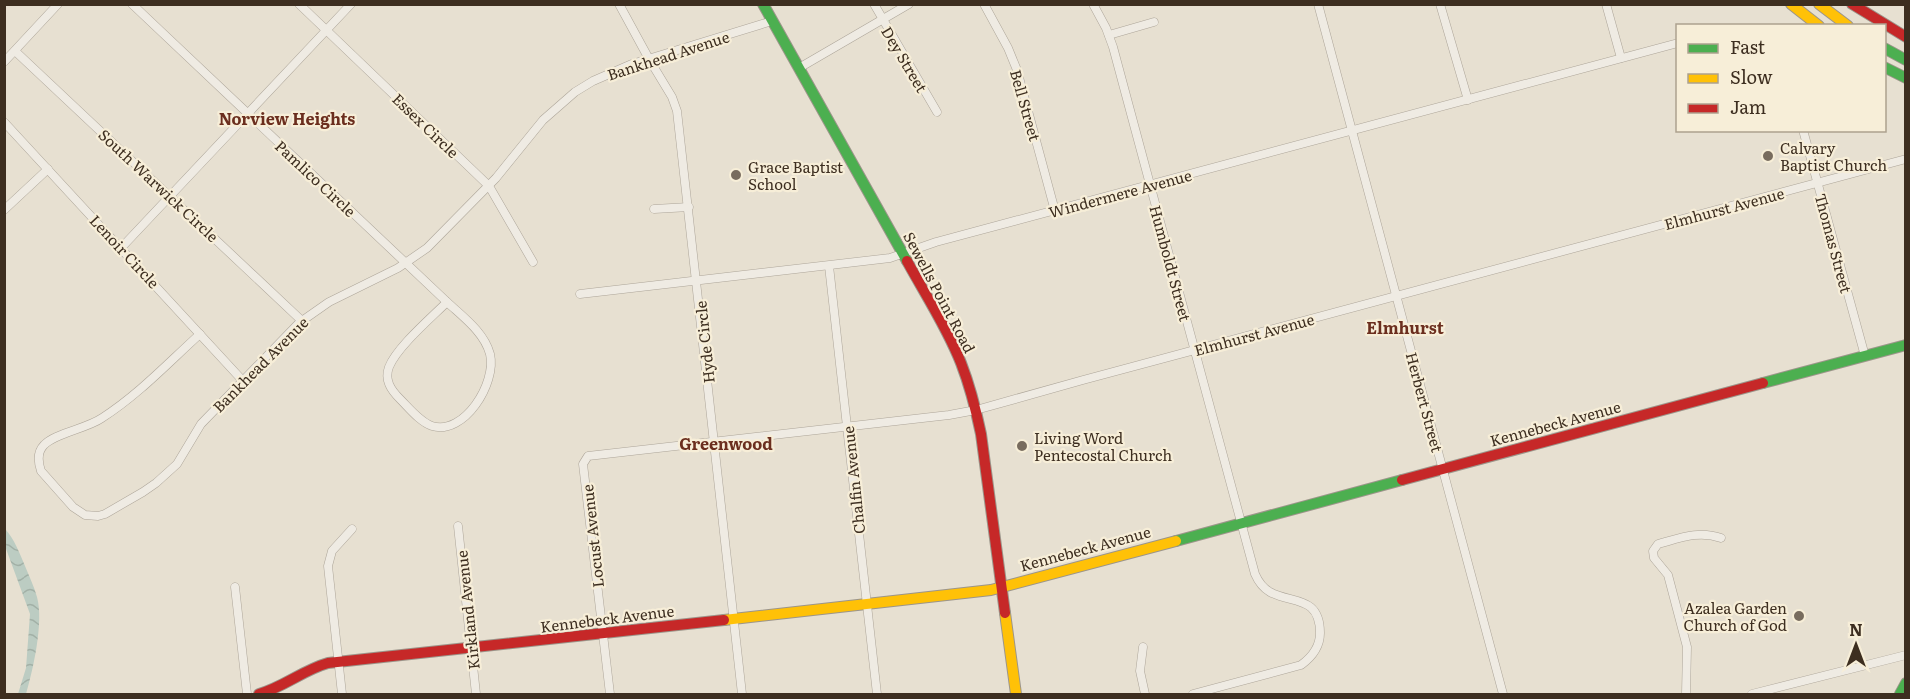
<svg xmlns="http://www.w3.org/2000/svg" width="1910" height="699" viewBox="0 0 1910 699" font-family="Literata,serif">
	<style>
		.water { fill: url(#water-waves) }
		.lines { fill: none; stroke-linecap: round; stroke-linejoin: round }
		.street-casing { stroke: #ada599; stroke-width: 9 }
		.fast-casing { stroke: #9c958a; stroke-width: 12 }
		.slow-casing { stroke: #9c958a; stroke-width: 12 }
		.jam-casing { stroke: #9c958a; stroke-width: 12 }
		.street { stroke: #efebe3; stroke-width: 8 }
		.fast { stroke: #4caf50; stroke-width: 10 }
		.slow { stroke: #ffc107; stroke-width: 10 }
		.jam { stroke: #c62828; stroke-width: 10 }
		.poi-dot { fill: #786c5e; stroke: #f7eed8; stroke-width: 2 }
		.labels { text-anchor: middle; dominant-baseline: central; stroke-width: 4.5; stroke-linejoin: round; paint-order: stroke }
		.street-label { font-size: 15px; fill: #3d2e20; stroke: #f7eed8 }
		.poi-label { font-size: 15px; fill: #3d2e20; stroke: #f7eed8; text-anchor: start }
		.neighbourhood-label { font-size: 16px; font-weight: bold; fill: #6b2e1e; stroke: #f7eed8 }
	</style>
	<defs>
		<pattern id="water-waves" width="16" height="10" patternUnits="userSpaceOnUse" patternTransform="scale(1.5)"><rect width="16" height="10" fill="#bcccc2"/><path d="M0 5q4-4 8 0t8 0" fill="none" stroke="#a2b0a6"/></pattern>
	</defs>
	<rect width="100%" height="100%" fill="#e7e0d1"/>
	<path class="water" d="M5 529C14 538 20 554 25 566 29 576 34 586 37 597 44 622 33 670 26 694H18L26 668 30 614 5 546Z"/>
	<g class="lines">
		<g class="street-casing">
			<g id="street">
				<polyline points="132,4 447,302"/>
				<polyline points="299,4 489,186 533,262"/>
				<polyline points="619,4 649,59 672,97 677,111 742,694"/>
				<polyline points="874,4 937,112"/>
				<polyline points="984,4 1008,48 1017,70 1055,211"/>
				<path d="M1093 4 1106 28 1113 47 1255 574C1258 581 1263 588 1270 592 1291 604 1320 595 1320 633 1320 647 1312 657 1301 665L1193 694"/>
				<polyline points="1318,4 1503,694"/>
				<polyline points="1440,4 1468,100"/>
				<polyline points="1606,4 1621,58"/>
				<polyline points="1109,35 1154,22"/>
				<polyline points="15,51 301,320"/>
				<polyline points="4,62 58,4"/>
				<polyline points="799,68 909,4"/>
				<polyline points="4,122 243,381"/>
				<polyline points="1803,130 1865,356"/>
				<polyline points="654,209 689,207"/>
				<polyline points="4,210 48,169"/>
				<polyline points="122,247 351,4"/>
				<polyline points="829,266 877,694"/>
				<polyline points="580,294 890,258 936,242 1678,43"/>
				<path d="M447 302C463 317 484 332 490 354 497 383 464 436 432 426 420 422 409 408 400 399 391 390 384 380 389 367 397 347 431 318 447 302Z"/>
				<path d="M200 334C168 363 138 395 102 418 86 429 55 433 44 445 37 452 38 462 41 471L73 507 85 515 98 516 105 514 143 492 156 483 177 464 201 424 299 323 329 302 398 268 427 248 496 178 543 120 575 92 593 81 632 64 772 21"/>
				<polyline points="458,526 476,694"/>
				<polyline points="235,587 247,694"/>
				<polyline points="1143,647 1140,671 1145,694"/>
				<polyline points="342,694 328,566 332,551 352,529"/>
				<polyline points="610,694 583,464 588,456 949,415 976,410 1083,380 1906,159"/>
				<path d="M1686 694 1687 647 1668 575 1654 558 1653 551 1658 544C1680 538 1699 530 1721 538"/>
				<polyline points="1752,694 1906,655"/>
			</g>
		</g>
		<g class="fast-casing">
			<g id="fast">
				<polyline points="763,4 907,261"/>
				<polyline points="1884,48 1906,60"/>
				<polyline points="1884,67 1906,78"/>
				<polyline points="1763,383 1906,345"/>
				<polyline points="1176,541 1402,480"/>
				<polyline points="1900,694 1906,683"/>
			</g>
		</g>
		<g class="slow-casing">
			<g id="slow">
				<polyline points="1791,4 1819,26"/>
				<polyline points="1819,4 1848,26"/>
				<polyline points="1005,613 1016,694"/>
				<polyline points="724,620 991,590 1176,541"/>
			</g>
		</g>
		<g class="jam-casing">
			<g id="jam">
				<polyline points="1852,4 1906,37"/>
				<path d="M907 261C925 294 947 327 961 363 970 386 976 410 981 434L1005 613"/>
				<polyline points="1402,480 1763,383"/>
				<path d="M259 694C284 687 303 670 328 663L724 620"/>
			</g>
		</g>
		<use href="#street" class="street"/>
		<use href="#fast" class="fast"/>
		<use href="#slow" class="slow"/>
		<use href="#jam" class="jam"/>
	</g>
	<g class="poi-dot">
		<circle cx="1768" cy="156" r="6"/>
		<circle cx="736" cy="175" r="6"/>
		<circle cx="1022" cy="446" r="6"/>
		<circle cx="1799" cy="616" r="6"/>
	</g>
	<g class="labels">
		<g class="street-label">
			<text transform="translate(668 55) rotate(-18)">Bankhead Avenue</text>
			<text transform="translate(905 59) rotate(59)">Dey Street</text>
			<text transform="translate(1026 105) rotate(74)">Bell Street</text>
			<text transform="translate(426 125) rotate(44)">Essex Circle</text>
			<text transform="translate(316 178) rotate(43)">Pamlico Circle</text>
			<text transform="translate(159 185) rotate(43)">South Warwick Circle</text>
			<text transform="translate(1120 193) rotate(-15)">Windermere Avenue</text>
			<text transform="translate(1724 208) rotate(-15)">Elmhurst Avenue</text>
			<text transform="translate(1834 243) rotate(75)">Thomas Street</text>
			<text transform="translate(125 251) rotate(47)">Lenoir Circle</text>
			<text transform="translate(1171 263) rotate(75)">Humboldt Street</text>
			<text transform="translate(940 292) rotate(62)">Sewells Point Road</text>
			<text transform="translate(1254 334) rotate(-15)">Elmhurst Avenue</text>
			<text transform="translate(704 342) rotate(-96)">Hyde Circle</text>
			<text transform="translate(260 364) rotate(-45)">Bankhead Avenue</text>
			<text transform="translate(1425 402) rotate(75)">Herbert Street</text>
			<text transform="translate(1555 423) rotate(-15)">Kennebeck Avenue</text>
			<text transform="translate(853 480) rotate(-96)">Chalfin Avenue</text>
			<text transform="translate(592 536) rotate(-96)">Locust Avenue</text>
			<text transform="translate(1085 548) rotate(-15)">Kennebeck Avenue</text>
			<text transform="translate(467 610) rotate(-96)">Kirkland Avenue</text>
			<text transform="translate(607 618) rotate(-7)">Kennebeck Avenue</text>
		</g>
		<g class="poi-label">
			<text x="1780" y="147">Calvary<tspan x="1780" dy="17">Baptist Church</tspan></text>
			<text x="748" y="166">Grace Baptist<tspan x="748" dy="17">School</tspan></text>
			<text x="1034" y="437">Living Word<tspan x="1034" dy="17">Pentecostal Church</tspan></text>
			<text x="1787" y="607" text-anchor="end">Azalea Garden<tspan x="1787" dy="17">Church of God</tspan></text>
		</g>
		<g class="neighbourhood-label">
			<text x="287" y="118">Norview Heights</text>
			<text x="1405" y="327">Elmhurst</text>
			<text x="726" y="443">Greenwood</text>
		</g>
	</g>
	<rect width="1910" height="699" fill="none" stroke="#3d2e20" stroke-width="12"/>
	<rect x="1676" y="24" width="210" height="108" fill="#f7eed8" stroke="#ada18e" stroke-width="1.5"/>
	<rect x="1688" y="44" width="30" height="9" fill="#4caf50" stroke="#ada18e" stroke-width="1.5"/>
	<text x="1730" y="54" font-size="18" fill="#3d2e20">Fast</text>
	<rect x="1688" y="74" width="30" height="9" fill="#ffc107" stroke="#ada18e" stroke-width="1.5"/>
	<text x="1730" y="84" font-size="18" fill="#3d2e20">Slow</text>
	<rect x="1688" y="104" width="30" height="9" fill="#c62828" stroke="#ada18e" stroke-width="1.5"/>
	<text x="1730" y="114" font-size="18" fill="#3d2e20">Jam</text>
	<g transform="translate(1856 645)" stroke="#f7eed8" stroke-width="4.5" paint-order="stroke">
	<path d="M0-4.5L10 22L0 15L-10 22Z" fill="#3d2e20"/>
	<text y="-9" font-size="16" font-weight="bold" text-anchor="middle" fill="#3d2e20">N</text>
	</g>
</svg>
